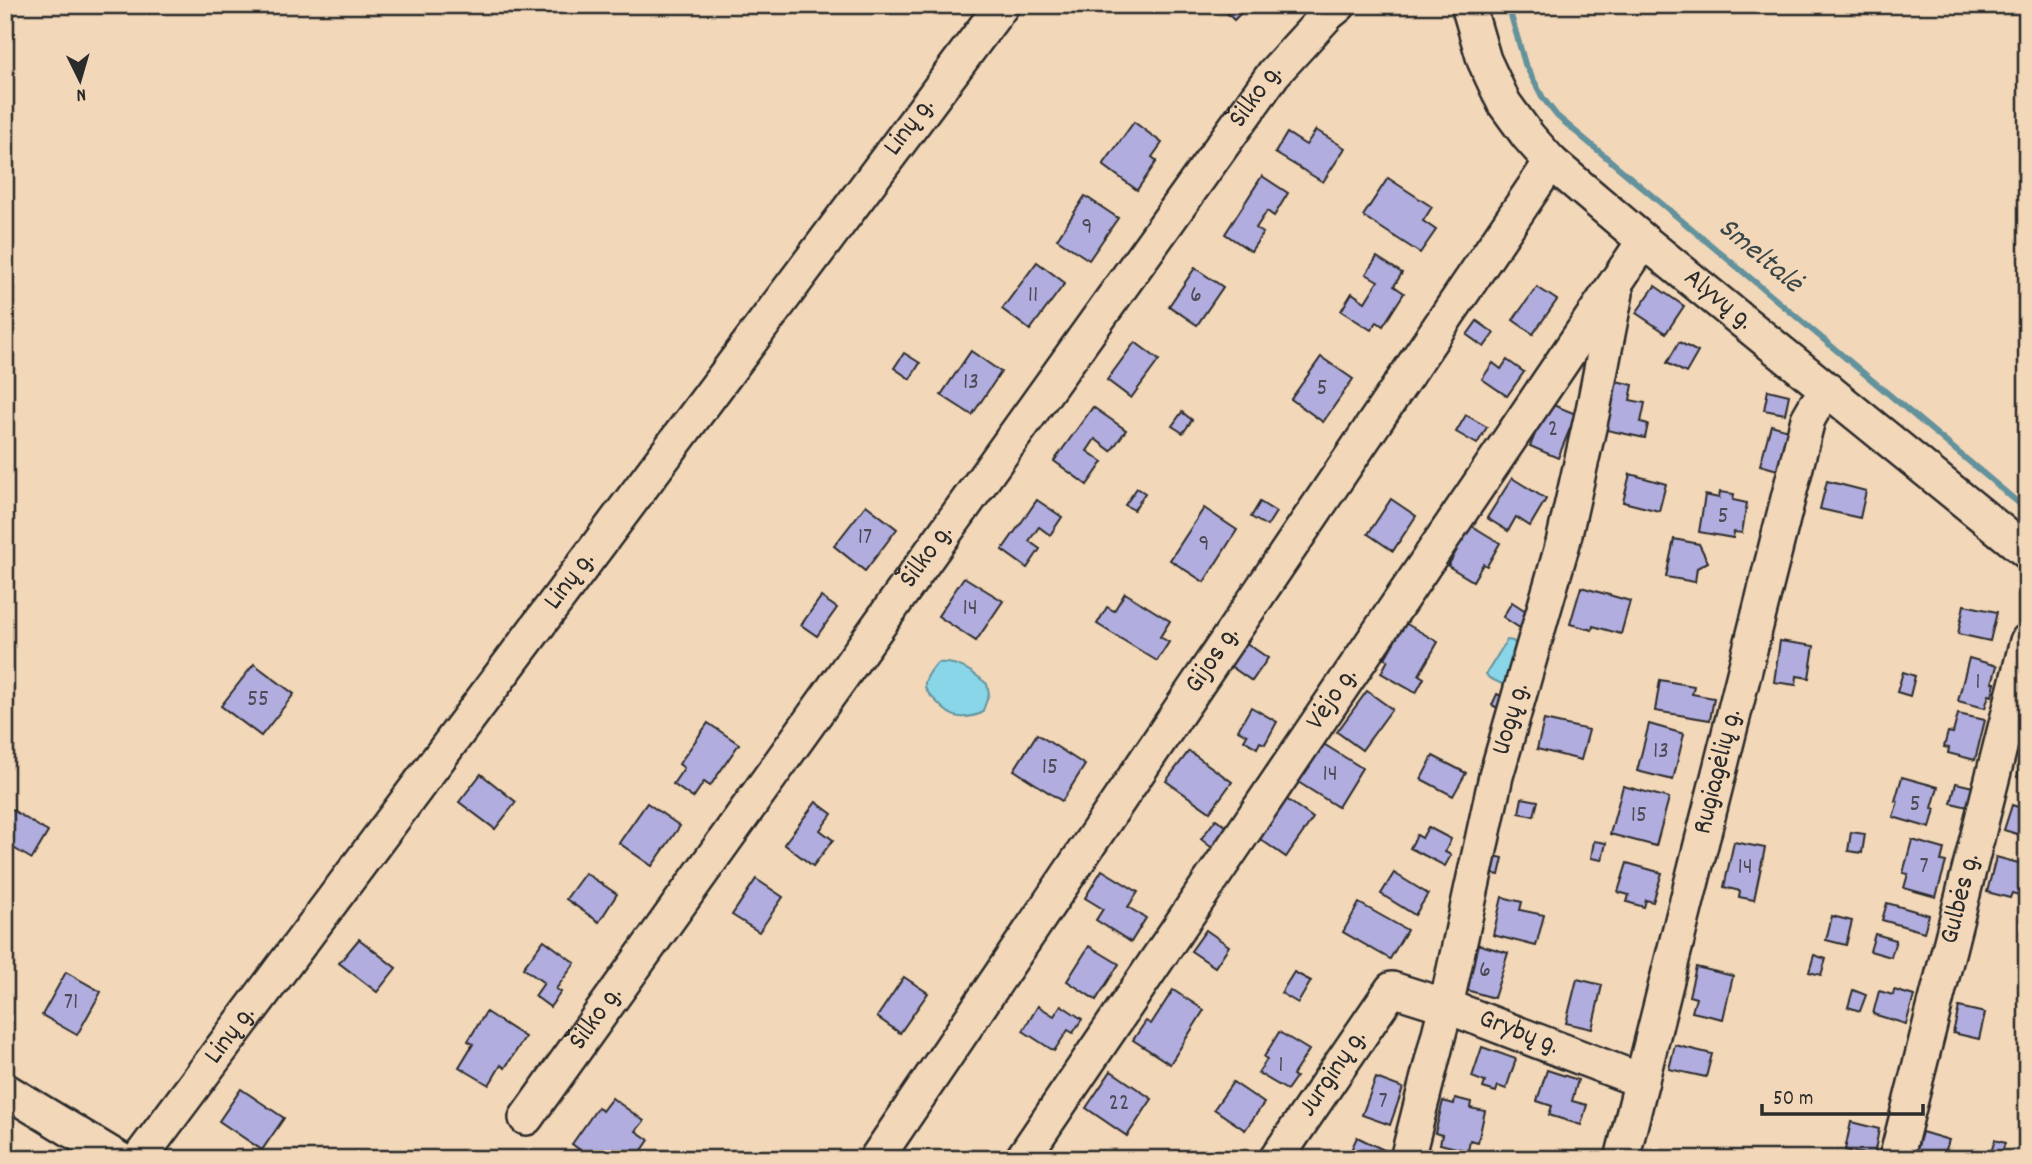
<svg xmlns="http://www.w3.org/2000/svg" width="2032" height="1164" viewBox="0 0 2032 1164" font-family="Dekko,sans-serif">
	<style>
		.water { fill: #89d6e8; stroke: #63929c; stroke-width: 2 }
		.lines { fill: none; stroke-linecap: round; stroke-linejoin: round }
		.stream { stroke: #63929c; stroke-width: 6 }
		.building { fill: #b1adde; stroke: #2b2b2b; stroke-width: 2 }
		.minor-casing { stroke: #2b2b2b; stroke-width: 38 }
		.minor { stroke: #f2d7b9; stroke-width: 33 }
		.labels { text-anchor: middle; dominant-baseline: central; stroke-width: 7; stroke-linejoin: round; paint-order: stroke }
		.number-label { font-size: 24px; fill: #4c4c58 }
		.street-label { font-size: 28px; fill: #2b2b2b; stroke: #f2d7b9 }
		.water-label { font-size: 30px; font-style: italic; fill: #394547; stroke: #f2d7b9 }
	</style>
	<rect width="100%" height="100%" fill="#f2d7b9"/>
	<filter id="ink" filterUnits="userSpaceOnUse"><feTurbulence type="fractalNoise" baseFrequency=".0143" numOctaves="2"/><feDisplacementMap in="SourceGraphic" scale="14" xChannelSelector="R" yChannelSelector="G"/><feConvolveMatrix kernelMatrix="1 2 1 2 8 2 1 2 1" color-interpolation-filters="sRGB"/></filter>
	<g filter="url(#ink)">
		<g class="water">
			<path d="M1507 640 1513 641 1518 647C1515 661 1513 675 1502 684L1489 678 1486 674Z"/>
			<path d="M937 663C957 661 972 671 987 684L989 694 982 713C956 723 949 715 932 697 928 693 924 689 925 683 926 676 933 668 937 663Z"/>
		</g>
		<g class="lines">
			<polyline class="stream" points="1508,5 1525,64 1543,98 1557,116 2027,510"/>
		</g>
		<g class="building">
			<polygon points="1219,5 1259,5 1252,12 1247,7 1234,20"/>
			<polygon points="1134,122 1162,143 1152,157 1157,161 1137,190 1103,165"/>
			<polygon points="1316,130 1345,148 1323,182 1275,153 1287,133 1306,145"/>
			<polygon points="1262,176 1288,193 1274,216 1267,211 1256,228 1263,233 1251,251 1225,234"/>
			<polygon points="1388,178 1432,207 1423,221 1436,230 1420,253 1363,216"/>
			<polygon points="1085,196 1118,218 1089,260 1057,239"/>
			<polygon points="1377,257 1402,273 1394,286 1404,293 1383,326 1377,322 1371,330 1341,311 1352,293 1365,302 1378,281 1366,274"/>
			<polygon points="1037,262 1065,283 1030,330 1002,309"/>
			<polygon points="1195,268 1223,287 1197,325 1169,306"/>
			<polygon points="1655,286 1684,306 1666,333 1636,313"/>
			<polygon points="1537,287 1557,300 1533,334 1513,320"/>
			<polygon points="1477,321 1494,333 1484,347 1467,335"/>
			<polygon points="1135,342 1159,360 1131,398 1107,380"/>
			<polygon points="1679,342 1698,352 1686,373 1667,363"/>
			<polygon points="971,351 1001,372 972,415 941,395"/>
			<polygon points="904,353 920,363 910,379 894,368"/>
			<polygon points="1321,357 1353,379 1323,422 1291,399"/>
			<polygon points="1507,360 1524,372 1507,396 1482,379 1493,363 1501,369"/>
			<polygon points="1612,380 1633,385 1630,400 1645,403 1641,422 1648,424 1645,438 1602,429"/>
			<polygon points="1768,390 1789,395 1785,414 1764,410"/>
			<polygon points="1548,403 1576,414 1558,458 1530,446"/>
			<polygon points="1093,407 1126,430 1111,451 1095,439 1087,451 1103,462 1087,485 1054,461"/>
			<polygon points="1182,412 1192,420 1183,433 1172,426"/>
			<polygon points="1466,415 1487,427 1477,444 1456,432"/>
			<polygon points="1771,425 1792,431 1781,471 1760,465"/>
			<polygon points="1630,474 1666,484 1659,511 1623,502"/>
			<polygon points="1512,478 1546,499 1530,526 1516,517 1508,531 1487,518"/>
			<polygon points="1827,481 1866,491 1860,518 1820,509"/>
			<polygon points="1137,488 1145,493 1134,510 1125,505"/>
			<polygon points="1720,492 1734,494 1733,500 1747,503 1742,533 1734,532 1733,538 1699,532 1705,495 1719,498"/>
			<polygon points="1391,499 1416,516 1393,551 1368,534"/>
			<polygon points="1037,500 1062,517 1050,535 1039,527 1029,541 1040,549 1027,568 1002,550"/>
			<polygon points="1260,502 1276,512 1267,526 1251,517"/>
			<polygon points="866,505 897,529 865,571 834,546"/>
			<polygon points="1204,508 1237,530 1204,582 1170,560"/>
			<polygon points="1469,524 1500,543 1487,566 1483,564 1473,581 1448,566 1457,550 1455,548"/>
			<polygon points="1674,539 1699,544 1708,562 1697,568 1695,582 1666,577"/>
			<polygon points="964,577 1003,601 976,641 938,616"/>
			<polygon points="1581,587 1630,601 1621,634 1593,626 1592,630 1570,624"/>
			<polygon points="1125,593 1170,621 1160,637 1169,642 1157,661 1097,624 1107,607 1114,611"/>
			<polygon points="821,597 837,608 817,636 801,625"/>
			<polygon points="1512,602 1535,617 1526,632 1503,617"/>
			<polygon points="1964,605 1997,612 1990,641 1958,634"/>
			<polygon points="1405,623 1438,642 1419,675 1424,678 1416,693 1381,673 1388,660 1385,658"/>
			<polygon points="1780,641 1814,646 1809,678 1797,676 1796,685 1774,682"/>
			<polygon points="1245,642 1268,658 1252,681 1229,665"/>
			<polygon points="1969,658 1997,666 1992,683 1995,683 1992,696 1989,695 1985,708 1958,701"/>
			<polygon points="254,664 294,694 261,736 221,706"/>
			<polygon points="1903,672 1915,676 1910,696 1897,692"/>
			<polygon points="1660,680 1694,686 1692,694 1714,698 1710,720 1655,711"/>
			<polygon points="1367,691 1392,709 1362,750 1337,732"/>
			<polygon points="1497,694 1511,701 1505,712 1492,705"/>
			<polygon points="1251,707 1277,722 1265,744 1260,742 1257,748 1244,740 1247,735 1238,730"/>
			<polygon points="1958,714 1985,720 1975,760 1948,753 1949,748 1944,747 1948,732 1953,733"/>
			<polygon points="1544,720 1589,730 1581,760 1537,749"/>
			<polygon points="708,723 739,744 710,786 704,782 693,798 673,784 684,768 679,764"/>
			<polygon points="1649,724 1684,734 1673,780 1637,771"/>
			<polygon points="1037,734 1085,765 1062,801 1014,770"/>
			<polygon points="2027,741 2027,779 2017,777"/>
			<polygon points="1322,743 1362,768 1338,807 1298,782"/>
			<polygon points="1189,751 1232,782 1210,812 1166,781"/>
			<polygon points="1433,756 1466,773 1453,796 1421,779"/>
			<polygon points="481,774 516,802 495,829 459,802"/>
			<polygon points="1902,777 1938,787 1932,808 1935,809 1930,828 1893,817 1898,801 1895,801"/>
			<polygon points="1956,783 1973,787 1968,807 1951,803"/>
			<polygon points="1623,786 1669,798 1656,846 1610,834"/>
			<polygon points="1285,798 1313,818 1286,857 1257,837"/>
			<polygon points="1522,798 1538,801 1534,816 1519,813"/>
			<polygon points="816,802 832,814 820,830 833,840 813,866 784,844"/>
			<polygon points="647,803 680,826 652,866 619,843"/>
			<polygon points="2012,805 2027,810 2027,837 2004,830"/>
			<polygon points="11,809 48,832 32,859 5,843 5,819"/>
			<polygon points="1216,819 1230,829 1215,850 1201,839"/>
			<polygon points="1428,827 1451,839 1445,852 1451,855 1445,866 1410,848 1417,835 1422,838"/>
			<polygon points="1851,832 1865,834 1862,853 1848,851"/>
			<polygon points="1912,840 1944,849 1941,861 1946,862 1936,897 1904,888 1908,874 1903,873"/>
			<polygon points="1594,841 1606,843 1602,860 1591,858"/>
			<polygon points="1734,842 1765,848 1754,900 1739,897 1740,891 1724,887"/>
			<polygon points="1490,855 1503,858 1499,875 1486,872"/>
			<polygon points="1996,857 2026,865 2024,874 2027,875 2027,889 2021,888 2019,895 2012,893 2010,898 1987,892"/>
			<polygon points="1627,863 1662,873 1653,902 1646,900 1644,907 1627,902 1629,895 1618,892"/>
			<polygon points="1102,870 1138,892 1128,907 1146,918 1131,942 1096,920 1103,909 1085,898"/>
			<polygon points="585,873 617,894 599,922 566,899"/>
			<polygon points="1394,873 1428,894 1415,915 1381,894"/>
			<polygon points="756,879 783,897 759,932 732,915"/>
			<polygon points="1502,897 1522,902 1520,910 1544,915 1536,946 1493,935"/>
			<polygon points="1359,903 1407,930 1390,959 1343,932"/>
			<polygon points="1887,903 1929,915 1924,932 1882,920"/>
			<polygon points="1832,916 1852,921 1846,945 1826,940"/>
			<polygon points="1206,930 1229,946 1215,967 1191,951"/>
			<polygon points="1875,934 1896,940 1891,957 1870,951"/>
			<polygon points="359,939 396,968 377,992 339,963"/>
			<polygon points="544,940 575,963 556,989 561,992 550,1007 535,996 544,983 523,968"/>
			<polygon points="1477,944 1508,953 1494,998 1463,989"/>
			<polygon points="1089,946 1119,964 1096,1000 1067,981"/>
			<polygon points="1814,955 1826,959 1821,975 1809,972"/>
			<polygon points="1696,967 1733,976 1723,1019 1692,1012 1696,998 1689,996"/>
			<polygon points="66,972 101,992 77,1035 42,1015"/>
			<polygon points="1294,972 1311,981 1298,1003 1281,993"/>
			<polygon points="904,977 928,993 900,1033 877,1017"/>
			<polygon points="1577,979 1602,985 1592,1029 1566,1023"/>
			<polygon points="1173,990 1204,1010 1170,1064 1133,1040 1146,1021 1151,1024"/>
			<polygon points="1853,990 1866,995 1860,1011 1848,1007"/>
			<polygon points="1894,990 1914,996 1906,1024 1873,1014 1879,991 1893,995"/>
			<polygon points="1061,1005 1082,1019 1073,1033 1068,1030 1054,1051 1023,1031 1038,1006 1054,1016"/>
			<polygon points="1959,1007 1985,1013 1979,1039 1953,1033"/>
			<polygon points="486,1012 525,1037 505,1068 501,1065 489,1085 459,1067 473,1044 468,1041"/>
			<polygon points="1279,1032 1309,1050 1293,1075 1296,1077 1287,1090 1258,1073 1267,1059 1264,1057"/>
			<polygon points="1675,1045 1712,1054 1706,1077 1669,1069"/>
			<polygon points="1482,1047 1516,1059 1506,1089 1498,1086 1496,1092 1483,1088 1485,1082 1472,1077"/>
			<polygon points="1547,1070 1578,1080 1572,1101 1587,1105 1581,1125 1549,1115 1552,1106 1537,1101"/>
			<polygon points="1111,1071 1152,1099 1127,1136 1086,1108"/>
			<polygon points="1376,1078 1403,1088 1390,1125 1362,1115"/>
			<polygon points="1233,1082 1264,1103 1245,1130 1214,1109"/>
			<polygon points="241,1089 284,1118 262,1150 219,1121"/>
			<polygon points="612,1098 644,1121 636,1131 649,1140 636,1159 616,1159 605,1151 599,1159 592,1159 572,1144 598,1107 602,1111"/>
			<polygon points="1455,1098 1471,1102 1470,1108 1485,1111 1478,1142 1470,1140 1468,1151 1440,1144 1442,1135 1435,1133 1443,1101 1454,1104"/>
			<polygon points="1851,1122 1879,1129 1874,1156 1845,1150"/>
			<polygon points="1922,1132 1949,1140 1943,1159 1915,1157"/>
			<polygon points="1357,1137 1386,1151 1382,1159 1347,1159"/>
			<polygon points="1995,1140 2005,1143 2000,1158 1990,1155"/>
		</g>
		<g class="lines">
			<g class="minor-casing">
				<g id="minor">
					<path id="s1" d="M1468 5 1484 60 1504 103 1528 136 1551 162 1644 241 2027 552"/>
					<polyline points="5,1090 119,1159"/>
					<path id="s2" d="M526 1118 1274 73 1328 14 1339 5"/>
					<path id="s3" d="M139 1159 1002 5"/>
					<path id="s4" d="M876 1159 1551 162"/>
					<path id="s5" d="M1022 1159 1644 241"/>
					<path id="s6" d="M1276 1159 1392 989 1446 1006 1642 1081"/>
					<path id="s7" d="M1407 1159 1446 1006 1496 776 1563 543 1593 410 1616 293"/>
					<path id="s8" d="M1622 1159 1808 419 1816 405 1828 390"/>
					<path id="s9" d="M1896 1159 2027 641"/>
				</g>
			</g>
			<use href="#minor" class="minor"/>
		</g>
	</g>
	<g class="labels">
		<g class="number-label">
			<text x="1087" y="228">9</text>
			<text x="1033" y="296">11</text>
			<text x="1196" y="296">6</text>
			<text x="971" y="383">13</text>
			<text x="1322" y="389">5</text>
			<text x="1553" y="430">2</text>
			<text x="1723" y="517">5</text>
			<text x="865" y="538">17</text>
			<text x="1204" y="545">9</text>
			<text x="970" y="609">14</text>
			<text x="1978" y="683">1</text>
			<text x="258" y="700">55</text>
			<text x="1661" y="752">13</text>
			<text x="1050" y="768">15</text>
			<text x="1330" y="775">14</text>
			<text x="1915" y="805">5</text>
			<text x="1639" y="816">15</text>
			<text x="1924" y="867">7</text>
			<text x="1745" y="868">14</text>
			<text x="1485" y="971">6</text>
			<text x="71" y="1003">71</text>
			<text x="1281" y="1066">1</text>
			<text x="1383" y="1102">7</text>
			<text x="1119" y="1104">22</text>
		</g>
		<g class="street-label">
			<text stroke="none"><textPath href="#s2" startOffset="1256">Šilko g.</textPath></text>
			<text stroke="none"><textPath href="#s3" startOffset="1288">Linų g.</textPath></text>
			<text stroke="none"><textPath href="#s1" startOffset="397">Alyvų g.</textPath></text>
			<text stroke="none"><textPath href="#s2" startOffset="690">Šilko g.</textPath></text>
			<text stroke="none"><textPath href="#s3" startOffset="721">Linų g.</textPath></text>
			<text stroke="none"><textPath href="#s4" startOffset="602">Gijos g.</textPath></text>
			<text stroke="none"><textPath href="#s5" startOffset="555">Vėjo g.</textPath></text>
			<text stroke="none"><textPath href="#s7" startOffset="452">Uogų g.</textPath></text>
			<text stroke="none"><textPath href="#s8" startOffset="399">Rugiagėlių g.</textPath></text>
			<text stroke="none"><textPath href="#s9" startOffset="268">Gulbės g.</textPath></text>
			<text stroke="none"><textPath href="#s2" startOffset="122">Šilko g.</textPath></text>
			<text stroke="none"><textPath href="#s6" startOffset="340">Grybų g.</textPath></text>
			<text stroke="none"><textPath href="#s3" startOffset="154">Linų g.</textPath></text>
			<text stroke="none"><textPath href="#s6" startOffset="103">Jurginų g.</textPath></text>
		</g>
		<g class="water-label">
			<text transform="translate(1759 257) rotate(40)">Smeltalė</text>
		</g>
	</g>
	<rect width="2032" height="1164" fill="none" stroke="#f2d7b9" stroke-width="28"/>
	<rect x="14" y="14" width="2004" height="1136" fill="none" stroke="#2b2b2b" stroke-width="2.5" filter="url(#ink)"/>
	<g transform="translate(80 80) rotate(175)" stroke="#f2d7b9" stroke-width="5" paint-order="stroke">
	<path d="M0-5L12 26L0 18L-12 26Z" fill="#2b2b2b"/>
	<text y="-10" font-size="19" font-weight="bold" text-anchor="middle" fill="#2b2b2b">N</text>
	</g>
	<path d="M1762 1104v10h161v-10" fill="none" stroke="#2b2b2b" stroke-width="3.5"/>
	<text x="1773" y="1104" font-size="21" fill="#2b2b2b" stroke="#f2d7b9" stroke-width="5" paint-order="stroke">50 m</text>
</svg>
